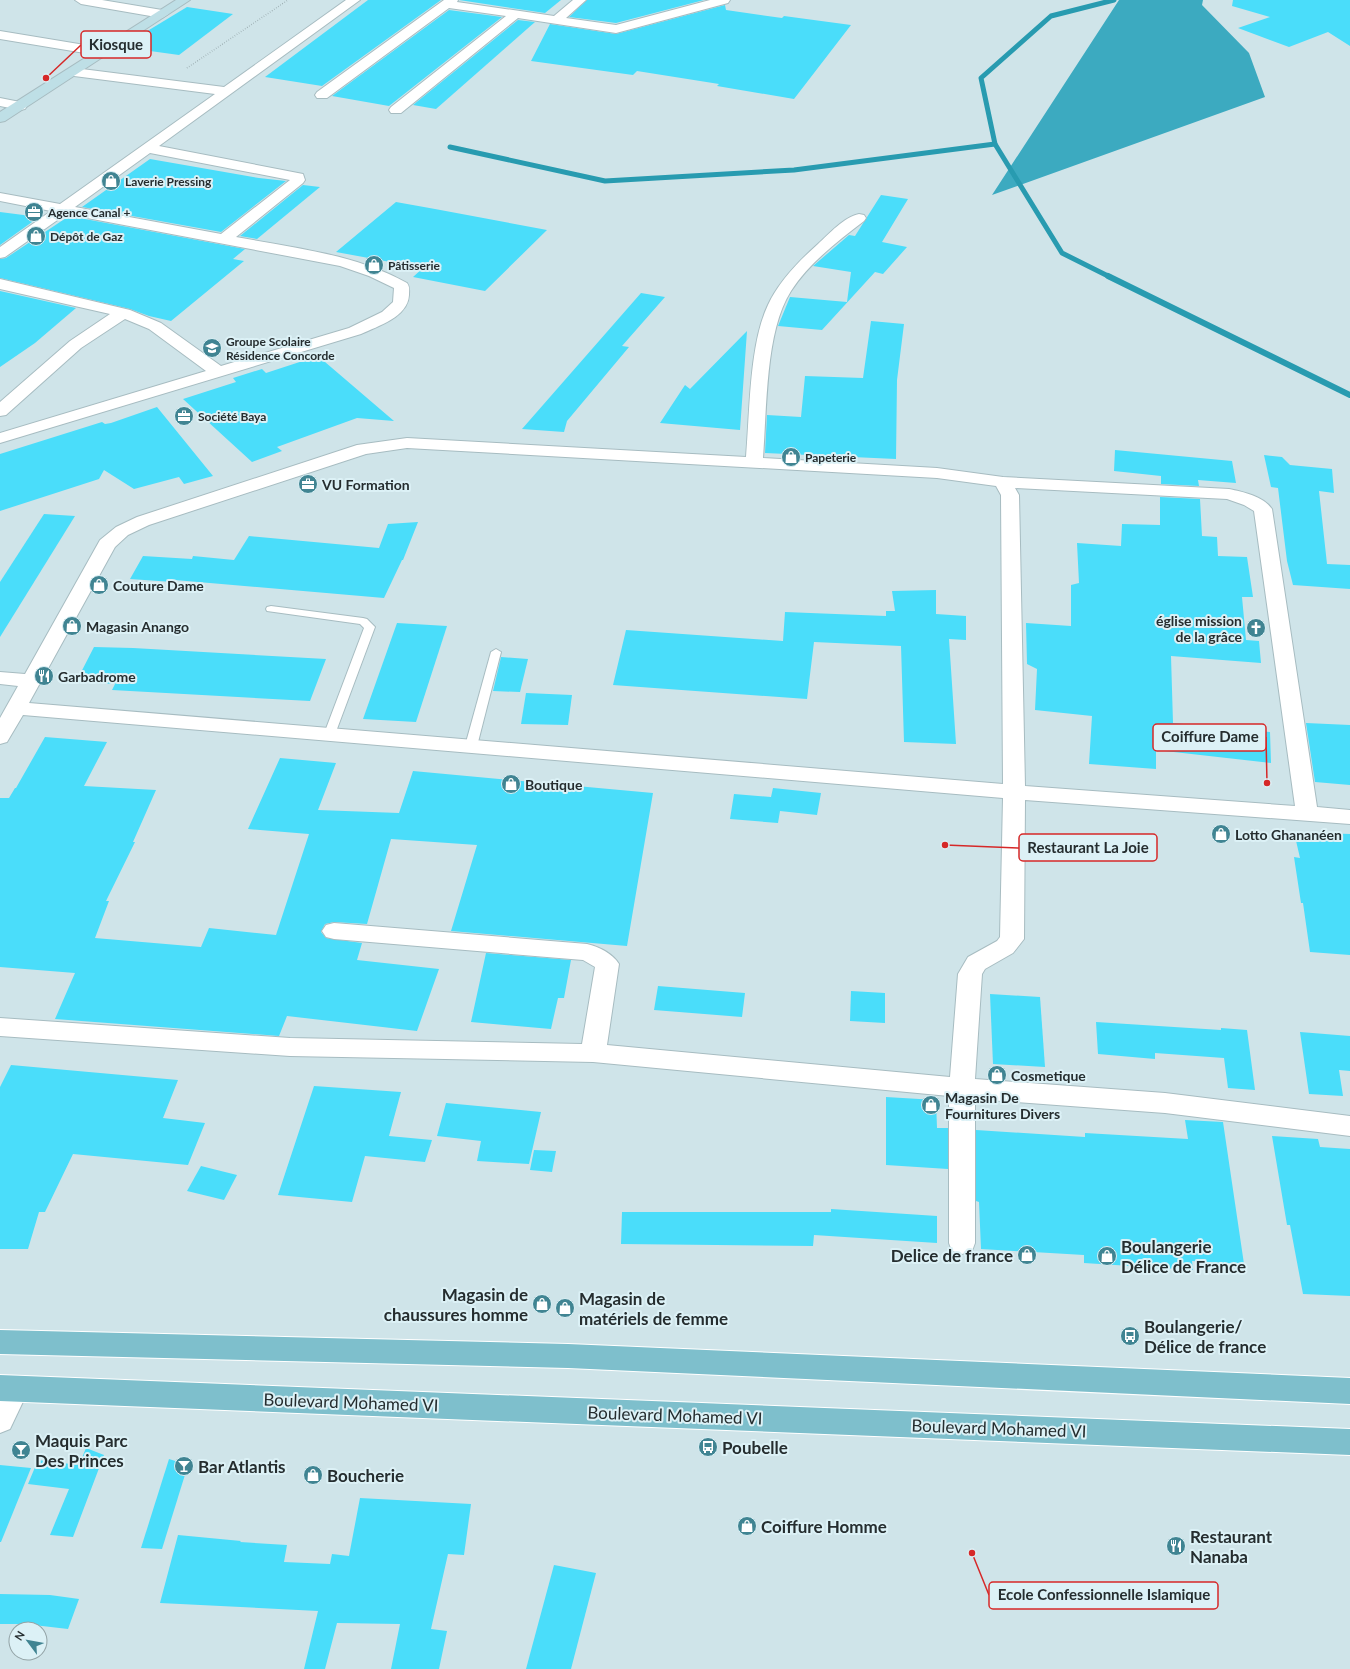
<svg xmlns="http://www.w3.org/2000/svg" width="1350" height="1669" viewBox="0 0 1350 1669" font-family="Lato,sans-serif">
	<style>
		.forest { fill: #3caac0 }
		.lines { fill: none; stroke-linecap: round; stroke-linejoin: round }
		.stream-far1 { stroke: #289bb0; stroke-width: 5 }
		.stream { stroke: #289bb0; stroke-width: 6 }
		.building { fill: #4addfa }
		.lane-casing { stroke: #a7bcc1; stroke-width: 2 }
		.street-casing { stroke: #a7bcc1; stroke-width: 2 }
		.secondary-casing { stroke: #a7bcc1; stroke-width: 2 }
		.primary-casing { stroke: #fff; stroke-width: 2 }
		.path { stroke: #8c9ca0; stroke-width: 1.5; stroke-dasharray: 0.5 2; stroke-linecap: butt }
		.lane { fill: #fff; fill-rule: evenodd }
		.street { fill: #fff; fill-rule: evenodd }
		.secondary { fill: #bedfe6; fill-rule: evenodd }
		.primary { fill: #7ebfcc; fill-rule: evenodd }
		.labels { text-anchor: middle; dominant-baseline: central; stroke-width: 4; stroke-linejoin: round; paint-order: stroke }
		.far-poi-label { font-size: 12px; font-weight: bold; fill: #252d2f; stroke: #dcf1f6; text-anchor: start }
		.poi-label { font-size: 14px; font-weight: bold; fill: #252d2f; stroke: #dcf1f6; text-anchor: start }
		.near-poi-label { font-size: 17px; font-weight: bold; fill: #252d2f; stroke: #dcf1f6; text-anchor: start }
		.near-street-label { font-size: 17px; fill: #252d2f; stroke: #dcf1f6 }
		.leader { fill: none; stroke: #d62828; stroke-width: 1.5 }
		.callout-dot { fill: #d62828; stroke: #dcf1f6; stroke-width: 1.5 }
		.callout { fill: #dcf1f6; stroke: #d62828; stroke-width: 1.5 }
		.callout-label { font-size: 15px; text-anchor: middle; font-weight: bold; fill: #252d2f }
	</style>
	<rect width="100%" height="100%" fill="#cfe4e9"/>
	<polygon class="forest" points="1119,0 1203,0 1202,5 1249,53 1265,97 992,195"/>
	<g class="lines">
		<g class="stream-far1">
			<polyline points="450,147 605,181 794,170 995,144"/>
			<polyline points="1110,277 1062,253 995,144 981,78 1051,16 1114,0"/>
		</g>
		<polyline class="stream" points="1108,276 1350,395"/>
	</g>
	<g class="building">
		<polygon points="368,0 441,0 322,86 265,77"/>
		<polygon points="459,0 561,0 545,13"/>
		<polygon points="587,0 704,0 616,23 569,17"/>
		<polygon points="1233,0 1350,0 1350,46 1328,32 1289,47 1238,28 1270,17 1232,6"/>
		<polygon points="725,5 726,10 782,18 784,16 851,25 794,99 717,86 719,84 637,71 633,75 531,61 550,24 616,34"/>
		<polygon points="187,7 233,14 179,55 121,47"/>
		<polygon points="449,10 502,17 389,106 332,96"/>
		<polygon points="518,20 535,22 436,109 413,105"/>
		<polygon points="150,159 259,178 286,181 221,232 82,207"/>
		<polygon points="303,185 320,187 257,239 240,236"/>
		<polygon points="881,195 908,199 882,242 907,247 883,274 875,272 822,330 778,326 790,297 847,302 851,272 813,266 849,235 855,236"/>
		<polygon points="396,202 435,209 547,230 485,291 413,277 423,268 336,252"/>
		<polygon points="0,212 39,217 0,245"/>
		<polygon points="69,216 245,249 233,259 244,261 171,321 149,316 130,309 0,278 0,259 6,258"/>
		<polygon points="0,291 76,308 35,343 0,367"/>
		<polygon points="641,293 665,297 622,346 629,347 567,421 564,432 522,429"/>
		<polygon points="871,321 904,324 897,380 896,459 765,453 767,415 801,417 805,376 863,378"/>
		<polygon points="747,331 740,430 660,423 685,385 690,389"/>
		<polygon points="318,356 394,421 357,418 277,447 282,451 252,462 183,399 236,382 233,378 262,369 266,373"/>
		<polygon points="157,407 213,476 184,484 179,477 134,489 104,470 99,479 0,511 0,454 102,422 105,424 111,423"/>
		<polygon points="1115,450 1232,461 1236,483 1198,480 1199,486 1161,484 1161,476 1114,471"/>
		<polygon points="1264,455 1282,457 1290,465 1332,469 1334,493 1319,491 1327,564 1350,565 1350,589 1293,585 1287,561 1278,488 1271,487"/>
		<polygon points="1160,497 1200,499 1202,536 1217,537 1218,556 1247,557 1253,597 1242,597 1246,640 1259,641 1261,663 1171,656 1173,723 1270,732 1271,763 1156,750 1156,769 1089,764 1092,716 1035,710 1037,669 1027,664 1026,623 1071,626 1071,585 1079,583 1077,543 1121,546 1122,524 1160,525"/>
		<polygon points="44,514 75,516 0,637 0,582"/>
		<polygon points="418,522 403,560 402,560 384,598 175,580 173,582 130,579 143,556 192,559 193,556 234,560 249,536 379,548 388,524"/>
		<polygon points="936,590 936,614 966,616 966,640 949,639 956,744 904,742 901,646 814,642 807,699 613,685 626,630 783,641 785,612 886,616 886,611 895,611 892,591"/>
		<polygon points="397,623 447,626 416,722 363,719"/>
		<polygon points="94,647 133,648 326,659 310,701 112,690 115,684 76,682"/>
		<polygon points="501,657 528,659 520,692 493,691"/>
		<polygon points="526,693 572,695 568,725 521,724"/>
		<polygon points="1306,723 1350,725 1350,785 1315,782"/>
		<polygon points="45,737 107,742 84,786 156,790 133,842 135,842 106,901 109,901 95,938 201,947 209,928 276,935 309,834 248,829 280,758 336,763 318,810 399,813 413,771 653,793 627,946 451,931 477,845 391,839 367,924 334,922 325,924 321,932 326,938 362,943 357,960 439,969 417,1031 287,1016 279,1036 55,1019 75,973 0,967 0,798 9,798 15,788 16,788"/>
		<polygon points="773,788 821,793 817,815 780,811 778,823 730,819 734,794 771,797"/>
		<polygon points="1294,832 1350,834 1350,955 1310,952 1303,903 1301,903 1294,857 1300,858"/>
		<polygon points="486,953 571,960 564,998 558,998 551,1029 471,1022"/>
		<polygon points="658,986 745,993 742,1017 654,1010"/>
		<polygon points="851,991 885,993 885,1023 850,1021"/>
		<polygon points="990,994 1040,997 1045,1067 993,1064"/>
		<polygon points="1096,1022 1221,1030 1221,1028 1247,1030 1255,1090 1228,1088 1224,1058 1155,1053 1155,1059 1098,1054"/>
		<polygon points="1300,1032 1350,1036 1350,1071 1339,1070 1343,1096 1309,1094"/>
		<polygon points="11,1065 178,1080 163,1118 205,1123 188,1165 73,1154 45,1212 39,1212 28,1249 0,1249 0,1087"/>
		<polygon points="314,1086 401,1092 389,1136 432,1140 425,1162 365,1156 352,1202 278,1195"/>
		<polygon points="886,1097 936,1100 937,1128 948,1128 948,1169 886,1165"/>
		<polygon points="446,1103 541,1112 529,1164 477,1161 481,1141 437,1136"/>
		<polygon points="1185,1120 1223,1122 1244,1264 1192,1261 1193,1270 1084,1263 1084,1255 981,1249 979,1202 976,1201 976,1130 1085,1137 1085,1133 1188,1139"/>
		<polygon points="1272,1136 1318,1139 1320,1147 1350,1149 1350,1296 1303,1294 1290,1225 1287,1225"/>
		<polygon points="534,1150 556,1151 552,1172 530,1170"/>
		<polygon points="201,1166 237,1175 224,1200 187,1191"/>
		<polygon points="831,1209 937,1216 937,1243 814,1235 813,1246 621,1244 622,1212 831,1212"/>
		<polygon points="86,1448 104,1455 73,1537 50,1535 69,1489 28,1484 38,1460 79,1465"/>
		<polygon points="169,1459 188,1465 162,1549 141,1548"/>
		<polygon points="0,1465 31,1468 1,1542 0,1542"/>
		<polygon points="360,1498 471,1504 464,1555 448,1554 431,1629 447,1631 439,1669 391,1669 400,1624 337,1623 325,1669 304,1669 318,1611 160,1603 178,1535 241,1541 240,1542 287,1545 284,1562 330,1564 332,1554 349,1556"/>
		<polygon points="554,1565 596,1573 571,1669 526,1669"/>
		<polygon points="0,1594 50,1595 79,1599 68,1629 25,1624 0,1624"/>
	</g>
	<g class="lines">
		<g class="lane-casing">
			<g id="lane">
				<polygon points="271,606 363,618 367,619 375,627 334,737 330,738 324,734 364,628 360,624 267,611 266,609 267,607"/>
				<polygon points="496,649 501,652 477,746 475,749 467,749 465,746 491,652"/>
			</g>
		</g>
		<g class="street-casing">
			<g id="street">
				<polygon points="75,0 102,0 162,10 168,14 162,18 81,4"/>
				<path d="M346 0H360L159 146 303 174 305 180 303 183 236 237C294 248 355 254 407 283 410 287 409 290 409 295 408 317 378 326 361 334L0 443V433L206 371 149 329 125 319 81 348 6 415 0 416V402L70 341 110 314 0 289V279L130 310 161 323 221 366 349 328 382 312 393 302 394 288 369 276 340 266 66 214 5 257 0 258V247L51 211 0 201V193L60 204 215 94 74 76 68 72 69 69 74 68 224 87ZM150 153 290 180 221 234 75 207Z"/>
				<polygon points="444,0 458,0 457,2 554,16 573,0 586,0 566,18 616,25 710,0 730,0 728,3 616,33 518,18 401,113 391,113 389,110 391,107 506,16 449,8 327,98 317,98 315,95 317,92"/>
				<polygon points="0,31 103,48 109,52 103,56 0,39"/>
				<polygon points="0,98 25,103 27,106 25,109 20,110 0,106"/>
				<path d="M859 214 864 215 866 218 864 221C838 241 809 263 791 291 765 331 767 409 763 458L937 468 1003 477 1229 489C1243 492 1263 496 1272 509L1317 807 1350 810V824L1025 800 1024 939 1013 953 985 969 982 974 975 1079 1165 1093 1350 1116V1136L1165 1113 975 1099V1243L972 1251 962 1254 952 1251 949 1243V1096L593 1062 290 1056 0 1036V1018L290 1038 582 1044 595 967 583 960 334 939 326 937 322 931 326 925 334 923 587 944C599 947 612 953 619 964L607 1045 950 1077 958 974 968 957 997 941 1000 937 1003 798 23 715 7 742 0 744V718L18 686 0 684V672L25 674 100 540 116 527 137 517 357 445 407 438 746 457C750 412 749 345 768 305 779 281 799 261 818 244 829 234 844 217 859 214ZM407 448 937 478 996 486 1001 495 1003 784 29 703 115 547 128 535 149 525 366 454ZM1015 488 1227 499 1244 505 1254 511 1295 806 1025 786 1019 495Z"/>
				<polygon points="15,1376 25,1380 29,1389 10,1429 0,1433 0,1390 5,1380"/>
			</g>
		</g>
		<g class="secondary-casing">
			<polygon id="secondary" points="176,0 190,0 5,121 0,122 0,112"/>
		</g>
		<g class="primary-casing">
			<g id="primary">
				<polygon points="0,1330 568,1344 1350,1378 1350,1404 568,1368 0,1354"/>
				<polygon points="0,1375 1350,1429 1350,1455 0,1401"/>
			</g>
		</g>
		<polyline class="path" points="187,68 288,0"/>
		<use href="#lane" class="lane"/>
		<use href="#street" class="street"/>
		<use href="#secondary" class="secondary"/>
		<use href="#primary" class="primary"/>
	</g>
	<defs>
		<g id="shop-disc" transform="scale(1)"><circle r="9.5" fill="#408492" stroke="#dcf1f6"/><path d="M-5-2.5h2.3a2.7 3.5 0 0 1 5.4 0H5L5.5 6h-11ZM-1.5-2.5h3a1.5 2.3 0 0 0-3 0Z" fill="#fff"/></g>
		<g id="office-disc" transform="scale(1)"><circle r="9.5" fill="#408492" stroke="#dcf1f6"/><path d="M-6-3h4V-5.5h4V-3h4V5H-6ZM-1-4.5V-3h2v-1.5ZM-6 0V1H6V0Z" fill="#fff"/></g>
		<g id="school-disc" transform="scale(1)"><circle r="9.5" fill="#408492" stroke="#dcf1f6"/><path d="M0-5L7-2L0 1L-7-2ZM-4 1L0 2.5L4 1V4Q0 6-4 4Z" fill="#fff"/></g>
		<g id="church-disc" transform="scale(1)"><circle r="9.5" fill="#408492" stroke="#dcf1f6"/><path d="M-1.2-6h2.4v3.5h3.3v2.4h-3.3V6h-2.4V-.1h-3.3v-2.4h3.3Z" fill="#fff"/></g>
		<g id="restaurant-disc" transform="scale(1)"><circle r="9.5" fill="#408492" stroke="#dcf1f6"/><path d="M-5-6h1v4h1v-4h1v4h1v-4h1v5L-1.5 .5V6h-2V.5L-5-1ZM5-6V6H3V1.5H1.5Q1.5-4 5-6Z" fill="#fff"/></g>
		<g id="bus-disc" transform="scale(1)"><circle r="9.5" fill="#408492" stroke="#dcf1f6"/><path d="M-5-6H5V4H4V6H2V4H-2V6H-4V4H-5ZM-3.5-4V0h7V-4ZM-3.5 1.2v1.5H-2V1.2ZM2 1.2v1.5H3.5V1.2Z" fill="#fff"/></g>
		<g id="bar-disc" transform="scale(1)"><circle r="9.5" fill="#408492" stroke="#dcf1f6"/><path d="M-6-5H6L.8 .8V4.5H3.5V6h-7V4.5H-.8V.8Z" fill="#fff"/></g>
	</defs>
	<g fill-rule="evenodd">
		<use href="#shop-disc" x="111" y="181"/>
		<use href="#office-disc" x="34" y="212"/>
		<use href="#shop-disc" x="36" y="236"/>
		<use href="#shop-disc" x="374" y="265"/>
		<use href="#school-disc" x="212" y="348"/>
		<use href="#office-disc" x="184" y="416"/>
		<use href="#shop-disc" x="791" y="457"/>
		<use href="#office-disc" x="308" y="484"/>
		<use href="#shop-disc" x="99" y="585"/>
		<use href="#shop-disc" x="72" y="626"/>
		<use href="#church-disc" x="1256" y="628"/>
		<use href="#restaurant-disc" x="44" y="676"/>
		<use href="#shop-disc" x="511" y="784"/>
		<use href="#shop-disc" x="1221" y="834"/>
		<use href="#shop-disc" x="997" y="1075"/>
		<use href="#shop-disc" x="931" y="1105"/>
		<use href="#shop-disc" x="1027" y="1255"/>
		<use href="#shop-disc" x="1107" y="1256"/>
		<use href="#shop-disc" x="542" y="1304"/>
		<use href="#shop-disc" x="565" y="1308"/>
		<use href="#bus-disc" x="1130" y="1336"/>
		<use href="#bus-disc" x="708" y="1447"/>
		<use href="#bar-disc" x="21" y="1450"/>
		<use href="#bar-disc" x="184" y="1466"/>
		<use href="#shop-disc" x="313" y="1475"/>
		<use href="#shop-disc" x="747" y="1526"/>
		<use href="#restaurant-disc" x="1176" y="1546"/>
	</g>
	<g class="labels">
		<g class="far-poi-label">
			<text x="125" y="181">Laverie Pressing</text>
			<text x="48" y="212">Agence Canal +</text>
			<text x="50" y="236">Dépôt de Gaz</text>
			<text x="388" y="265">Pâtisserie</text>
			<text x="226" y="341">Groupe Scolaire<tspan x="226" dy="14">Résidence Concorde</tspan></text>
			<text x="198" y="416">Société Baya</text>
			<text x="805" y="457">Papeterie</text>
		</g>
		<g class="poi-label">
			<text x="322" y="484">VU Formation</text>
			<text x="113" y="585">Couture Dame</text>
			<text x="1242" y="620" text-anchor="end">église mission<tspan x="1242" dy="16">de la grâce</tspan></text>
			<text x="86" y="626">Magasin Anango</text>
			<text x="58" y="676">Garbadrome</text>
			<text x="525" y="784">Boutique</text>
			<text x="1235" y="834">Lotto Ghananéen</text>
			<text x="1011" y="1075">Cosmetique</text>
			<text x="945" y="1097">Magasin De<tspan x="945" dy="16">Fournitures Divers</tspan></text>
		</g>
		<g class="near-poi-label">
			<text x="1121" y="1246">Boulangerie<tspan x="1121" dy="20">Délice de France</tspan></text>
			<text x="1013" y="1255" text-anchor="end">Delice de france</text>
			<text x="528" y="1294" text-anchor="end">Magasin de<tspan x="528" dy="20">chaussures homme</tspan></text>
			<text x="579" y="1298">Magasin de<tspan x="579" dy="20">matériels de femme</tspan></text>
			<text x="1144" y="1326">Boulangerie/<tspan x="1144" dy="20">Délice de france</tspan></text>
			<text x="35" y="1440">Maquis Parc<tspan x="35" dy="20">Des Princes</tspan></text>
			<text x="722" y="1447">Poubelle</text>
			<text x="198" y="1466">Bar Atlantis</text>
			<text x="327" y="1475">Boucherie</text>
			<text x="761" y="1526">Coiffure Homme</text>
			<text x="1190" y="1536">Restaurant<tspan x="1190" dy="20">Nanaba</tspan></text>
		</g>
		<g class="near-street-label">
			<text transform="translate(351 1402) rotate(2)">Boulevard Mohamed VI</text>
			<text transform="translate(675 1415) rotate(2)">Boulevard Mohamed VI</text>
			<text transform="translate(999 1428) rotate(2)">Boulevard Mohamed VI</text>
		</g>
	</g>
	<path class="leader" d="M46 78L81 45M1267 783L1266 737M945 845L1019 848M972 1553L989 1595"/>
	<g class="callout-dot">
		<circle cx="46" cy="78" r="4"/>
		<circle cx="1267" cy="783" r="4"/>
		<circle cx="945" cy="845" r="4"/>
		<circle cx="972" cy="1553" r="4"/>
	</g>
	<g class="callout">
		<rect x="81" y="31" width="70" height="27" rx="4"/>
		<rect x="1153" y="724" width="113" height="27" rx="4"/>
		<rect x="1019" y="834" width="138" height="27" rx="4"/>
		<rect x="989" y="1582" width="229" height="27" rx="4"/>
	</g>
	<g class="callout-label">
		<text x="116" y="50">Kiosque</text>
		<text x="1210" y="742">Coiffure Dame</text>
		<text x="1088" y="853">Restaurant La Joie</text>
		<text x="1104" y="1600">Ecole Confessionnelle Islamique</text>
	</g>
	<g transform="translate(28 1641) rotate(302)"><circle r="19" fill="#dcf1f6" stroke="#93a3a6"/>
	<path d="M0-3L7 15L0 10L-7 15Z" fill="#408492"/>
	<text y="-6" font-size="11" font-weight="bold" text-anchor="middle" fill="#252d2f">N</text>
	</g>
</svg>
